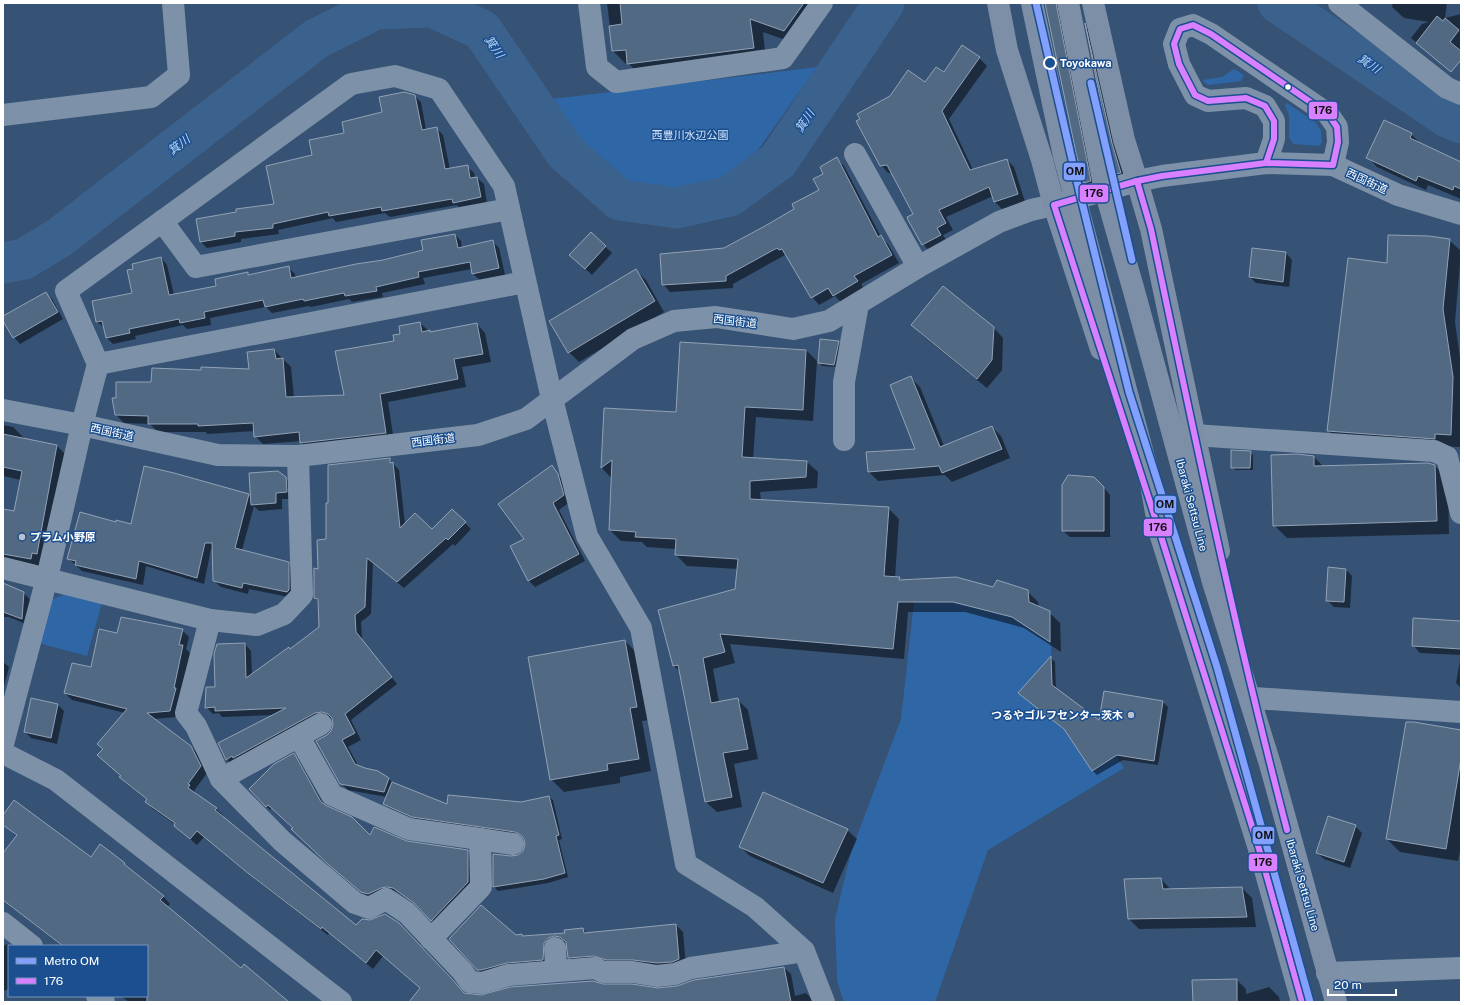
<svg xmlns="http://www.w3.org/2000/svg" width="1464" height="1005" viewBox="0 0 1464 1005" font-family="'Public Sans','Noto Sans JP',sans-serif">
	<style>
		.green { fill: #2f66a5 }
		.shadow { fill: #0007 }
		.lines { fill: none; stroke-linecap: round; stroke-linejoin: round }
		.river { stroke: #3b618d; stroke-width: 41 }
		.building { fill: #526984; stroke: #92a2b6 }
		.minor { stroke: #7d92a8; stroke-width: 22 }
		.major { stroke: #7d8ea7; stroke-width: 22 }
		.bus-1-casing { stroke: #1b4f8f; stroke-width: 9 }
		.bus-1 { stroke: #d880ff; stroke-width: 6 }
		.metro-1-casing { stroke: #1b4f8f; stroke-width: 10 }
		.metro-1 { stroke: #83a0fc; stroke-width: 7 }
		.stop-dot { fill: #1b4f8f; stroke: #fff; stroke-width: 2 }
		.bus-dot { fill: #fff; stroke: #1b4f8f; stroke-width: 1.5 }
		.poi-dot { fill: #b9c2ce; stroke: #1b4f8f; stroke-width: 1.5 }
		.labels { text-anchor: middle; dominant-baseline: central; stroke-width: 3; stroke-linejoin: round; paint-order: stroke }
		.stop-label { font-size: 11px; font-weight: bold; fill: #fff; stroke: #1b4f8f; text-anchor: start }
		.park-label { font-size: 11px; fill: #cfe3fa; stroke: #1b4f8f }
		.street-label { font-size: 11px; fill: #fff; stroke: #1b4f8f }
		.poi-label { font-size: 11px; font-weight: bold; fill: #fff; stroke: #1b4f8f; text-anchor: start }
		.water-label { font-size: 12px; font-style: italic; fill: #b5d3f5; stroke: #1b4f8f }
		.line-badge { stroke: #1b4f8f; stroke-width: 1.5 }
		.pale-badge-label { font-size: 11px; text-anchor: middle; font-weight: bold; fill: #111 }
	</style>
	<rect width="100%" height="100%" fill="#365274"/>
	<g class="green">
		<polygon points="817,67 753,157 731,176 702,186 664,189 620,189 585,150 552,99"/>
		<polygon points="1234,69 1244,75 1241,81 1208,85 1202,80 1222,77"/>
		<polygon points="1287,103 1315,122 1321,130 1322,142 1319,146 1293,144 1289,137 1289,115 1285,105"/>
		<polygon points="997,580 1028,590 1029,602 1050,611 1052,685 1084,709 1124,768 988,850 935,1002 844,1002 837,981 835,919 851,852 901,719 914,602 993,587"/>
		<polygon points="66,594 102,603 87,656 38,643 50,600"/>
	</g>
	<g class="shadow">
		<polygon points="607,3 825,3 797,44 763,32 766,61 641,76 629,64 626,64 613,51"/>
		<polygon points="1031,3 1090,3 1093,14 1082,3 1079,3 1072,7 1098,196 1085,183 1077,153 1046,4"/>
		<polygon points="1393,3 1447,3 1445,18 1461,14 1461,52 1435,58 1411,38 1422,24 1429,22 1404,18 1392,7"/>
		<polygon points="1086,26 1097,37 1129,187 1116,174"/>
		<polygon points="979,58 987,66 949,119 973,170 1007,160 1014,167 1025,202 1002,209 994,201 993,196 946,217 953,230 943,235 948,243 930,252 923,244 915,214 892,173 888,173 881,165 926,83"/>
		<polygon points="414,96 421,102 426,130 436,128 443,135 450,170 467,166 474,173 475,178 477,178 484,184 487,204 460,209 457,205 390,217 385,213 336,222 333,218 278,230 279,234 241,239 241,242 207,248 201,242 197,220 275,204 313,156 346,134"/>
		<polygon points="1411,134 1421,144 1461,163 1461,199 1428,185 1426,190 1377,167 1368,157"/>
		<polygon points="837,159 844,166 881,237 888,244 899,263 861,284 864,289 841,302 835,296 819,305 813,298 833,286 832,285 813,296 813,298 788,257 785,255 733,284 733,288 670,292 663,284 795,209 821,190 824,174"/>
		<polygon points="591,233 612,253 592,275 577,261"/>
		<polygon points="455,235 461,241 462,248 492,241 499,248 505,275 480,280 473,274 472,269 423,278 425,284 382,293 383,297 352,302 349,299 311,307 309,306 272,313 266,307 210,318 211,325 187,329 183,325 135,336 136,339 113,344 107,338 105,328 97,322 93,301 133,293 161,258 167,265 174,295 217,286 248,273 249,275 288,267 295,274 296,278 383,261 424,251"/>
		<polygon points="1449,240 1461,251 1455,322 1461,365 1461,447 1340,443 1328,430 1388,264"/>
		<polygon points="1253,249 1286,253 1292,260 1289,287 1256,283 1250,277"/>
		<polygon points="636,271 646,280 664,312 579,362 569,352"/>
		<polygon points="45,293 52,299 63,319 20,344 14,337 3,318"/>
		<polygon points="420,323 431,333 477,324 485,333 491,362 462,367 466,387 388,402 394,441 309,451 301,443 301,441 263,444 255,436 255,431 207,434 206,432 158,432 150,424 124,423 116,415 117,399 152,383 202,371 250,370 274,350 291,367 294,398 345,395 401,334"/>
		<polygon points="912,325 993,327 1003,338 1002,370 987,388 922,335"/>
		<polygon points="838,342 841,345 837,367 822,366 819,363"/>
		<polygon points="806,350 817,361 813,421 756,417 753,459 807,462 818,472 817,488 760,492 761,501 888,508 899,519 895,578 899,578 902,581 1027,591 1038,602 1039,607 1049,612 1060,623 1061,652 1024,628 965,612 908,612 904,659 730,644 735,663 713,669 719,702 737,699 748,710 758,759 734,764 742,807 717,812 706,802 680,672 674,666 736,590 738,569 687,566 676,555 676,549 647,547 642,542 621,541 610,530 612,479 602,468 605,409 677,413"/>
		<polygon points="911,378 920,387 944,446 992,427 1001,436 1010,458 952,482 945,475 878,481 869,472 917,450"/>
		<polygon points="3,425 13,427 26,440 57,446 69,458 43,571 3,563 3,510 15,512 21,480 3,476"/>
		<polygon points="1250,452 1253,455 1253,470 1235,470 1232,467"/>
		<polygon points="1314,457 1324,467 1435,466 1448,479 1449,534 1287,538 1274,525"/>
		<polygon points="389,459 399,470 405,524 432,530 452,510 471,529 455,546 453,544 404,588 373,563 371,614 361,622 362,640 397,684 351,720 361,740 348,747 359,767 377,772 389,779 395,785 448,806 521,803 549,797 553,800 562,839 559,840 568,877 548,883 498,891 494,887 494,855 511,857 518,856 524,852 526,846 524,837 520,835 417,820 388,807 384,804 387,797 348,790 341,783 328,736 333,731 334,725 333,719 328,718 233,765 226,759 275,715 222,717 219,713 213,714 206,707 216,688 245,644 251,651 252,675 290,650 320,628 319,602 315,598 319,571 327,540"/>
		<polygon points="551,466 564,482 570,502 559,510 585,561 535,587 528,580 525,539"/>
		<polygon points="285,478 292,485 293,499 282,499 282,509 259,511 254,506 242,550 288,563 295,569 294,598 249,589 248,594 221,587 214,581 213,549 211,549 204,584 146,566 143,585 82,571 68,558 117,523 132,525 249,495 252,498"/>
		<polygon points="1101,484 1110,495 1110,537 1070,537 1063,531"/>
		<polygon points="1346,569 1352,576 1350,608 1334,607 1328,601"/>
		<polygon points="3,584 24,593 30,600 28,625 9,617 3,617"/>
		<polygon points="1461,625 1461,688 1456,683 1461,655 1420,653 1413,645"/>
		<polygon points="182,630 189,637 186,649 190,653 181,695 182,696 176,717 154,719 191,746 198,754 207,773 194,791 196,793 195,794 216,809 223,815 222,817 356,927 406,931 464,994 486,996 603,986 658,989 784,968 791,974 795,996 806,993 814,1002 422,1002 421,988 383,956 373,969 329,933 328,935 257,881 204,837 197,845 182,832 176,825 153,809 146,802 148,800 127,784 121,777 121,776 98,755 104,749 125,713 72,700 65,693 91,668 118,635"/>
		<polygon points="625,641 638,654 650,720 642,721 651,771 620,777 620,783 564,792 551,779"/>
		<polygon points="1051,658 1055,662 1056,690 1100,722 1105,692 1163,702 1168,707 1158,765 1123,760 1097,775 1092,770 1066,731 1019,693"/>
		<polygon points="3,662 9,667 3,690"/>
		<polygon points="58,705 64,711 57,744 31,738 25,732"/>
		<polygon points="1461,731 1461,846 1458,861 1400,852 1387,839"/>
		<polygon points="294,754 297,758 324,805 371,836 467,851 471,855 472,886 436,923 419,906 397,892 391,890 372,898 366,895 335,869 272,808 270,810 250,789"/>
		<polygon points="3,816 91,858 100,846 124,864 163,896 170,904 167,907 241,969 287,1002 129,1002 121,996 147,996 147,946 62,946 3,900 3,854 17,836 3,824"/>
		<polygon points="1355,826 1362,833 1350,868 1324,859 1317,853"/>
		<polygon points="847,830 857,839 833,893 750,856 740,847"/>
		<polygon points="1161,879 1171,890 1242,888 1252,898 1256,927 1139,929 1129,919"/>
		<polygon points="676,925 683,932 686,966 576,964 569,957 567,943 562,942 549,966 485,976 477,969 515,936 522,935 524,937 566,934 583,929 588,934"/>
		<polygon points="8,944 10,946 9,946 9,989 3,991 3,946"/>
		<polygon points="1237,980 1246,989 1246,994 1269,987 1279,997 1280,1002 1194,1002"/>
	</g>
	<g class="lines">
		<g class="river">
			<polyline points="1278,3 1447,117 1461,123"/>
			<polyline points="3,263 24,259 60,237 316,39 376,9 432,7 482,30 565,152 620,200 677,208 730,196 778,161 884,3"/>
		</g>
	</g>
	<g class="building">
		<polygon points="620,3 804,3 784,31 750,19 754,48 627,64 626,50 612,51 609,26 622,24"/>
		<polygon points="1045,3 1056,3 1091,181 1084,183 1076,153"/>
		<polygon points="1437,16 1443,21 1445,18 1459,30 1450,42 1461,51 1461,60 1451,72 1416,43"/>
		<polygon points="1085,23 1112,143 1121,173 1115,174"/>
		<polygon points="962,45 980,57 942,111 970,170 1007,159 1018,194 994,202 989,187 939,210 946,223 937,228 941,235 922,245 908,220 907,217 913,214 887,165 880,166 856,121 860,119 857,114 890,96 908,70 925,82 936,67 944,72"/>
		<polygon points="404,92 415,95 422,130 437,127 445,169 468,165 470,178 477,177 481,197 453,203 452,199 382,211 381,207 329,216 328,212 273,224 273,228 235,232 235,236 200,242 196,219 236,212 236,209 274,204 266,166 312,155 309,140 344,133 342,122 382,112 379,97"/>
		<polygon points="1384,120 1412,133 1410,138 1461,162 1461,189 1454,186 1453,190 1418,176 1416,181 1366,158"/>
		<polygon points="837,157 878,237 881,235 892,255 854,276 858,281 833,296 828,288 811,298 782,249 779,250 777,248 726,276 726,281 662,285 660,254 724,248 765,226 794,209 792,204 819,190 813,179 823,174 820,167"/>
		<polygon points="591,232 606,246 585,269 569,255"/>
		<polygon points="455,234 458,248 493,240 499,268 472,274 470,262 418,272 419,277 376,287 377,291 345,296 344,293 304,301 303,299 265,307 263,300 204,312 205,318 180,323 179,319 129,329 130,333 106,338 102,321 96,322 92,301 132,293 127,270 133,269 132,264 161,257 169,295 216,286 215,279 248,272 248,275 289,266 291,278 356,264 383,260 423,250 421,240"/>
		<polygon points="1388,235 1429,236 1450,239 1443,309 1453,377 1451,435 1435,434 1435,439 1327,431 1348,258 1387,263"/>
		<polygon points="1252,248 1286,252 1283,282 1249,277"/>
		<polygon points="636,269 655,301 568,353 549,321"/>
		<polygon points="943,286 994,327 992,360 977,379 911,325"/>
		<polygon points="46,292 58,312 13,338 3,321 3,316"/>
		<polygon points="420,322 422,332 430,330 430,332 477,323 483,354 454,359 458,379 380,394 386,433 300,443 299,432 254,437 253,423 198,426 198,424 148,424 148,416 115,415 112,398 116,398 116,382 151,382 152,368 201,370 201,367 249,369 247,352 274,349 276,359 283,358 286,397 344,395 335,351 394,341 393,335 400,334 399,326"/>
		<polygon points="820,339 839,341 834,365 818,363"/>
		<polygon points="680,342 806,350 803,410 745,407 742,457 807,461 806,477 750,481 750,499 889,507 884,576 900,577 899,580 956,577 993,587 997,580 1028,590 1029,602 1050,611 1050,642 1012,617 953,602 898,602 893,649 720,634 725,652 703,658 711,703 738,698 748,749 723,753 732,797 705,802 678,665 673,666 658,610 735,589 738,559 675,555 676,539 635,537 636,532 609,530 612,460 601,468 604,408 676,412"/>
		<polygon points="911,376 940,447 992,426 1002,449 942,473 939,466 868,472 866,452 915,449 890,385"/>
		<polygon points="3,434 57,445 37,554 32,553 31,559 3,554 3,509 14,511 22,471 3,467"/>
		<polygon points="1231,450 1251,451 1250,468 1231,468"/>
		<polygon points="1297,454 1314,456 1314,466 1428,463 1435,465 1437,521 1273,526 1271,455"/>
		<polygon points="390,458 390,463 393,462 400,528 415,513 432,529 452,509 466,522 448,540 446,538 397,582 367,558 365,607 355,615 356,632 392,677 345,714 355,733 342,740 355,764 365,768 378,771 389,778 384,792 340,784 316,741 327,735 331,731 333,725 332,718 328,714 322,712 315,713 233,758 232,756 226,760 218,743 286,708 215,711 215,707 205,708 206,687 215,687 214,654 217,644 245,643 246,678 289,647 290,649 319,627 318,599 314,598 314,568 318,569 317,540 326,539 326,503 328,503 328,465"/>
		<polygon points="552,465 558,474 564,495 553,503 579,554 528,581 510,546 524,539 498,504"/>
		<polygon points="144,466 174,473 249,494 235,548 289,562 289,590 287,592 243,583 242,588 213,581 212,543 205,543 197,578 139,561 136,579 75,565 76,561 67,559 80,512 116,522 116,520 131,524"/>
		<polygon points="278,471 286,477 287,492 276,493 276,503 251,505 249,473"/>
		<polygon points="1068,475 1094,477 1104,487 1104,531 1062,531 1062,485"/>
		<polygon points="1328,567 1346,569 1344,602 1326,601"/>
		<polygon points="3,583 24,592 22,619 3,612"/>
		<polygon points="121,617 183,629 179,645 183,645 174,688 176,688 170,711 147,713 191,746 201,766 188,784 190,785 188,788 217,808 215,810 356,925 362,919 370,920 385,914 399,923 452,979 464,993 481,995 510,987 593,981 603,984 632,984 658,988 677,986 694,980 784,967 791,1002 409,1002 420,988 376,950 366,963 322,927 321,929 249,874 197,831 190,839 174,826 175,823 145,802 147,799 119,777 121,776 97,755 103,749 97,744 127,709 64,693 72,663 91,667 99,629 117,633"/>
		<polygon points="1413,618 1461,621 1461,649 1412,646"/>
		<polygon points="625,640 637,707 630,708 639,759 607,764 608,770 550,780 528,657"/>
		<polygon points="1051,656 1052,685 1099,720 1104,691 1163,701 1154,761 1117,755 1092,771 1064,729 1018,693"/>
		<polygon points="31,698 58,704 51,738 24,732"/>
		<polygon points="1406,722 1414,722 1461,730 1461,759 1446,849 1386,839"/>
		<polygon points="294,753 321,802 327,806 352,817 370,835 374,827 407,841 468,850 468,882 431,921 414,903 393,888 387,887 381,888 368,894 361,892 330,866 291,829 293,828 268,805 266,807 249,789 274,764"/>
		<polygon points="392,782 447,804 448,795 521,802 549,796 559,835 556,836 565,873 544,879 493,887 493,854 511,856 518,855 523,851 525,845 524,839 521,835 515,832 412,817 383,804"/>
		<polygon points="763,792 848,829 823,883 739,847"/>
		<polygon points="14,800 91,857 100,844 125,863 124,864 164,896 160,900 241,968 244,964 289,1002 147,1002 147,946 63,946 3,900 3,853 17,835 3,825 3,815"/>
		<polygon points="1328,816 1356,825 1344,862 1316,853"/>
		<polygon points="1161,878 1163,889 1242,887 1247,917 1128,919 1124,879"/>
		<polygon points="481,905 516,935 522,934 522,936 565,933 564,930 583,928 584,933 676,924 679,959 672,962 657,963 633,960 606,960 594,956 568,958 566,942 560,937 554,936 548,938 544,943 543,960 507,963 481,970 477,970 449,939"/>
		<polygon points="1237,979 1237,1002 1193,1002 1192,980"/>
	</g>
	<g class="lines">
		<g class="minor">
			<polyline points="589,3 597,67 616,82 783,58 822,3"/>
			<polyline points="1339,3 1447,88 1461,94"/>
			<polyline points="3,115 151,97 179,75 173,3"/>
			<polyline points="855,154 918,267"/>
			<polyline points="1266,163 1274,139 1274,121 1265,106 1246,98 1208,101 1195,95 1179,64 1174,44 1180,29 1193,25 1211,34 1328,114 1337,127 1338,142 1333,165"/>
			<polyline points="162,221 196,267 509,209"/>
			<polyline points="98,364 525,282"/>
			<polyline points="3,410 82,425 218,455 298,456 478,435 526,419 633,339 674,321 716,317 793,329 829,321 918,267 999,222 1031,210 1054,205 1137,181 1162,176 1266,163 1333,165 1398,195 1461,214"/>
			<polyline points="1194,435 1434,451 1447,457 1461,513"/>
			<polyline points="844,440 844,382 858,304"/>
			<polyline points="3,568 210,620 257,625 284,614 302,595 298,456"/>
			<polyline points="210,620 186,713 196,726 221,779 282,841 355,903 369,908 386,899 407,913 462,971 470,982 482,983 508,975 595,968 603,972 633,972 657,976 675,974 691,968 804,951"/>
			<polyline points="1254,698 1461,712"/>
			<polyline points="299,737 332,795 409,829 480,839"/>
			<polyline points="3,744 47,578 82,425 98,364 66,291 351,84 395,76 439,89 504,186 552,399 587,536 641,628 686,864 755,907 804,951 824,1002"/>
			<polyline points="3,753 56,780 341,1002"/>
			<polyline points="221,779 321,724"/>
			<polyline points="3,923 32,946"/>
			<polyline points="431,939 481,887 480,839 513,844"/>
			<polyline points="555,948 556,971"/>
			<polyline points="1327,973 1461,968"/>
			<polyline points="97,996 104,1002"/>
		</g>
		<g class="major">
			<polyline points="998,3 1007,50 1042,160 1054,205 1101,349"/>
			<polyline points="1032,3 1064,156 1151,484 1159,530 1260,852 1302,1002"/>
			<polyline points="1068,3 1105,190 1134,291 1213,582 1270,764 1336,1002"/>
			<polyline points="1093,3 1124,140 1137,181 1151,229 1219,551"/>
		</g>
		<g class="bus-1-casing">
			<g id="bus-1">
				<polygon points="1193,25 1211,34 1328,114 1337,127 1338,142 1333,165 1266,163 1274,139 1274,121 1265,106 1246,98 1208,101 1195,95 1179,64 1174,44 1180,29"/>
				<polyline points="1266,163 1162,176 1137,181 1054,205 1159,530 1260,852 1302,1002"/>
				<path d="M1137 181 1151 229C1193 430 1235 631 1287 830"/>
			</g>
		</g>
		<use href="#bus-1" class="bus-1"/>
		<g class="metro-1-casing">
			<g id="metro-1">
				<polyline points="1036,3 1079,190 1129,392 1217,667 1310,1002"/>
				<polyline points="1091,83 1132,260"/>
			</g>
		</g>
		<use href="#metro-1" class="metro-1"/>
	</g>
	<circle class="stop-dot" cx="1050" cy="63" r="6"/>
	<circle class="bus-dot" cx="1288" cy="87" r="3.5"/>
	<g class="poi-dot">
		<circle cx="22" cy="537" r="4"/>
		<circle cx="1131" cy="715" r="4"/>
	</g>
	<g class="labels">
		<g class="stop-label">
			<text x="1060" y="63">Toyokawa</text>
		</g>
		<g class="park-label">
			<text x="690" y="135">西豊川水辺公園</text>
		</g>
		<g class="street-label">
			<text transform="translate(1367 181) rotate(25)">西国街道</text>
			<text transform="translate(735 321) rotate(7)">西国街道</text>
			<text transform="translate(112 432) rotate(12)">西国街道</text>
			<text transform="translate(433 440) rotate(-7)">西国街道</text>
			<text transform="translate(1192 505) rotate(75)">Ibaraki Settsu Line</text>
			<text transform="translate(1303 885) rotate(74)">Ibaraki Settsu Line</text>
		</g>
		<g class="poi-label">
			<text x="30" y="537">プラム小野原</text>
			<text x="1123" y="715" text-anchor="end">つるやゴルフセンター茨木</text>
		</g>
		<g class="water-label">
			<text transform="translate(494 47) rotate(56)">箕川</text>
			<text transform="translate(1369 64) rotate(34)">箕川</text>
			<text transform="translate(805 121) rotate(-56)">箕川</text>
			<text transform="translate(179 145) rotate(-38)">箕川</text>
		</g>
	</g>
	<g class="line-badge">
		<rect x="1308" y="101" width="30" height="19" rx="4" fill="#d880ff"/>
		<rect x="1063" y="162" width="23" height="19" rx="4" fill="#83a0fc"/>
		<rect x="1079" y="184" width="30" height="19" rx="4" fill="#d880ff"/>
		<rect x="1154" y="495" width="23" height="19" rx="4" fill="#83a0fc"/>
		<rect x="1143" y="518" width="30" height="19" rx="4" fill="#d880ff"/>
		<rect x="1252" y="826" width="23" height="19" rx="4" fill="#83a0fc"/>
		<rect x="1248" y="853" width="30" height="19" rx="4" fill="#d880ff"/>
	</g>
	<g class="pale-badge-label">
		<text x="1323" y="114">176</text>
		<text x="1075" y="175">OM</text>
		<text x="1094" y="197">176</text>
		<text x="1165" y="508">OM</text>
		<text x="1158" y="531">176</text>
		<text x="1264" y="839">OM</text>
		<text x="1263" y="866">176</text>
	</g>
	<rect width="1464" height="1005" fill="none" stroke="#ffffff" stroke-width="8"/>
	<rect x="8" y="945" width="140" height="52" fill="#1b4f8f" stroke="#7695bc"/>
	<rect x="16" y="958" width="20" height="6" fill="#83a0fc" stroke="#7695bc"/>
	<text x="44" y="965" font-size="12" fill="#ffffff">Metro OM</text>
	<rect x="16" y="978" width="20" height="6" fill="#d880ff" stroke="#7695bc"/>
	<text x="44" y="985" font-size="12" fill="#ffffff">176</text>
	<path d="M1328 989v6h68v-6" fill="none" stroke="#ffffff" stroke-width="2"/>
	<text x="1334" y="989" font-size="12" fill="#ffffff" stroke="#1b4f8f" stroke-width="3" paint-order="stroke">20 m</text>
</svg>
